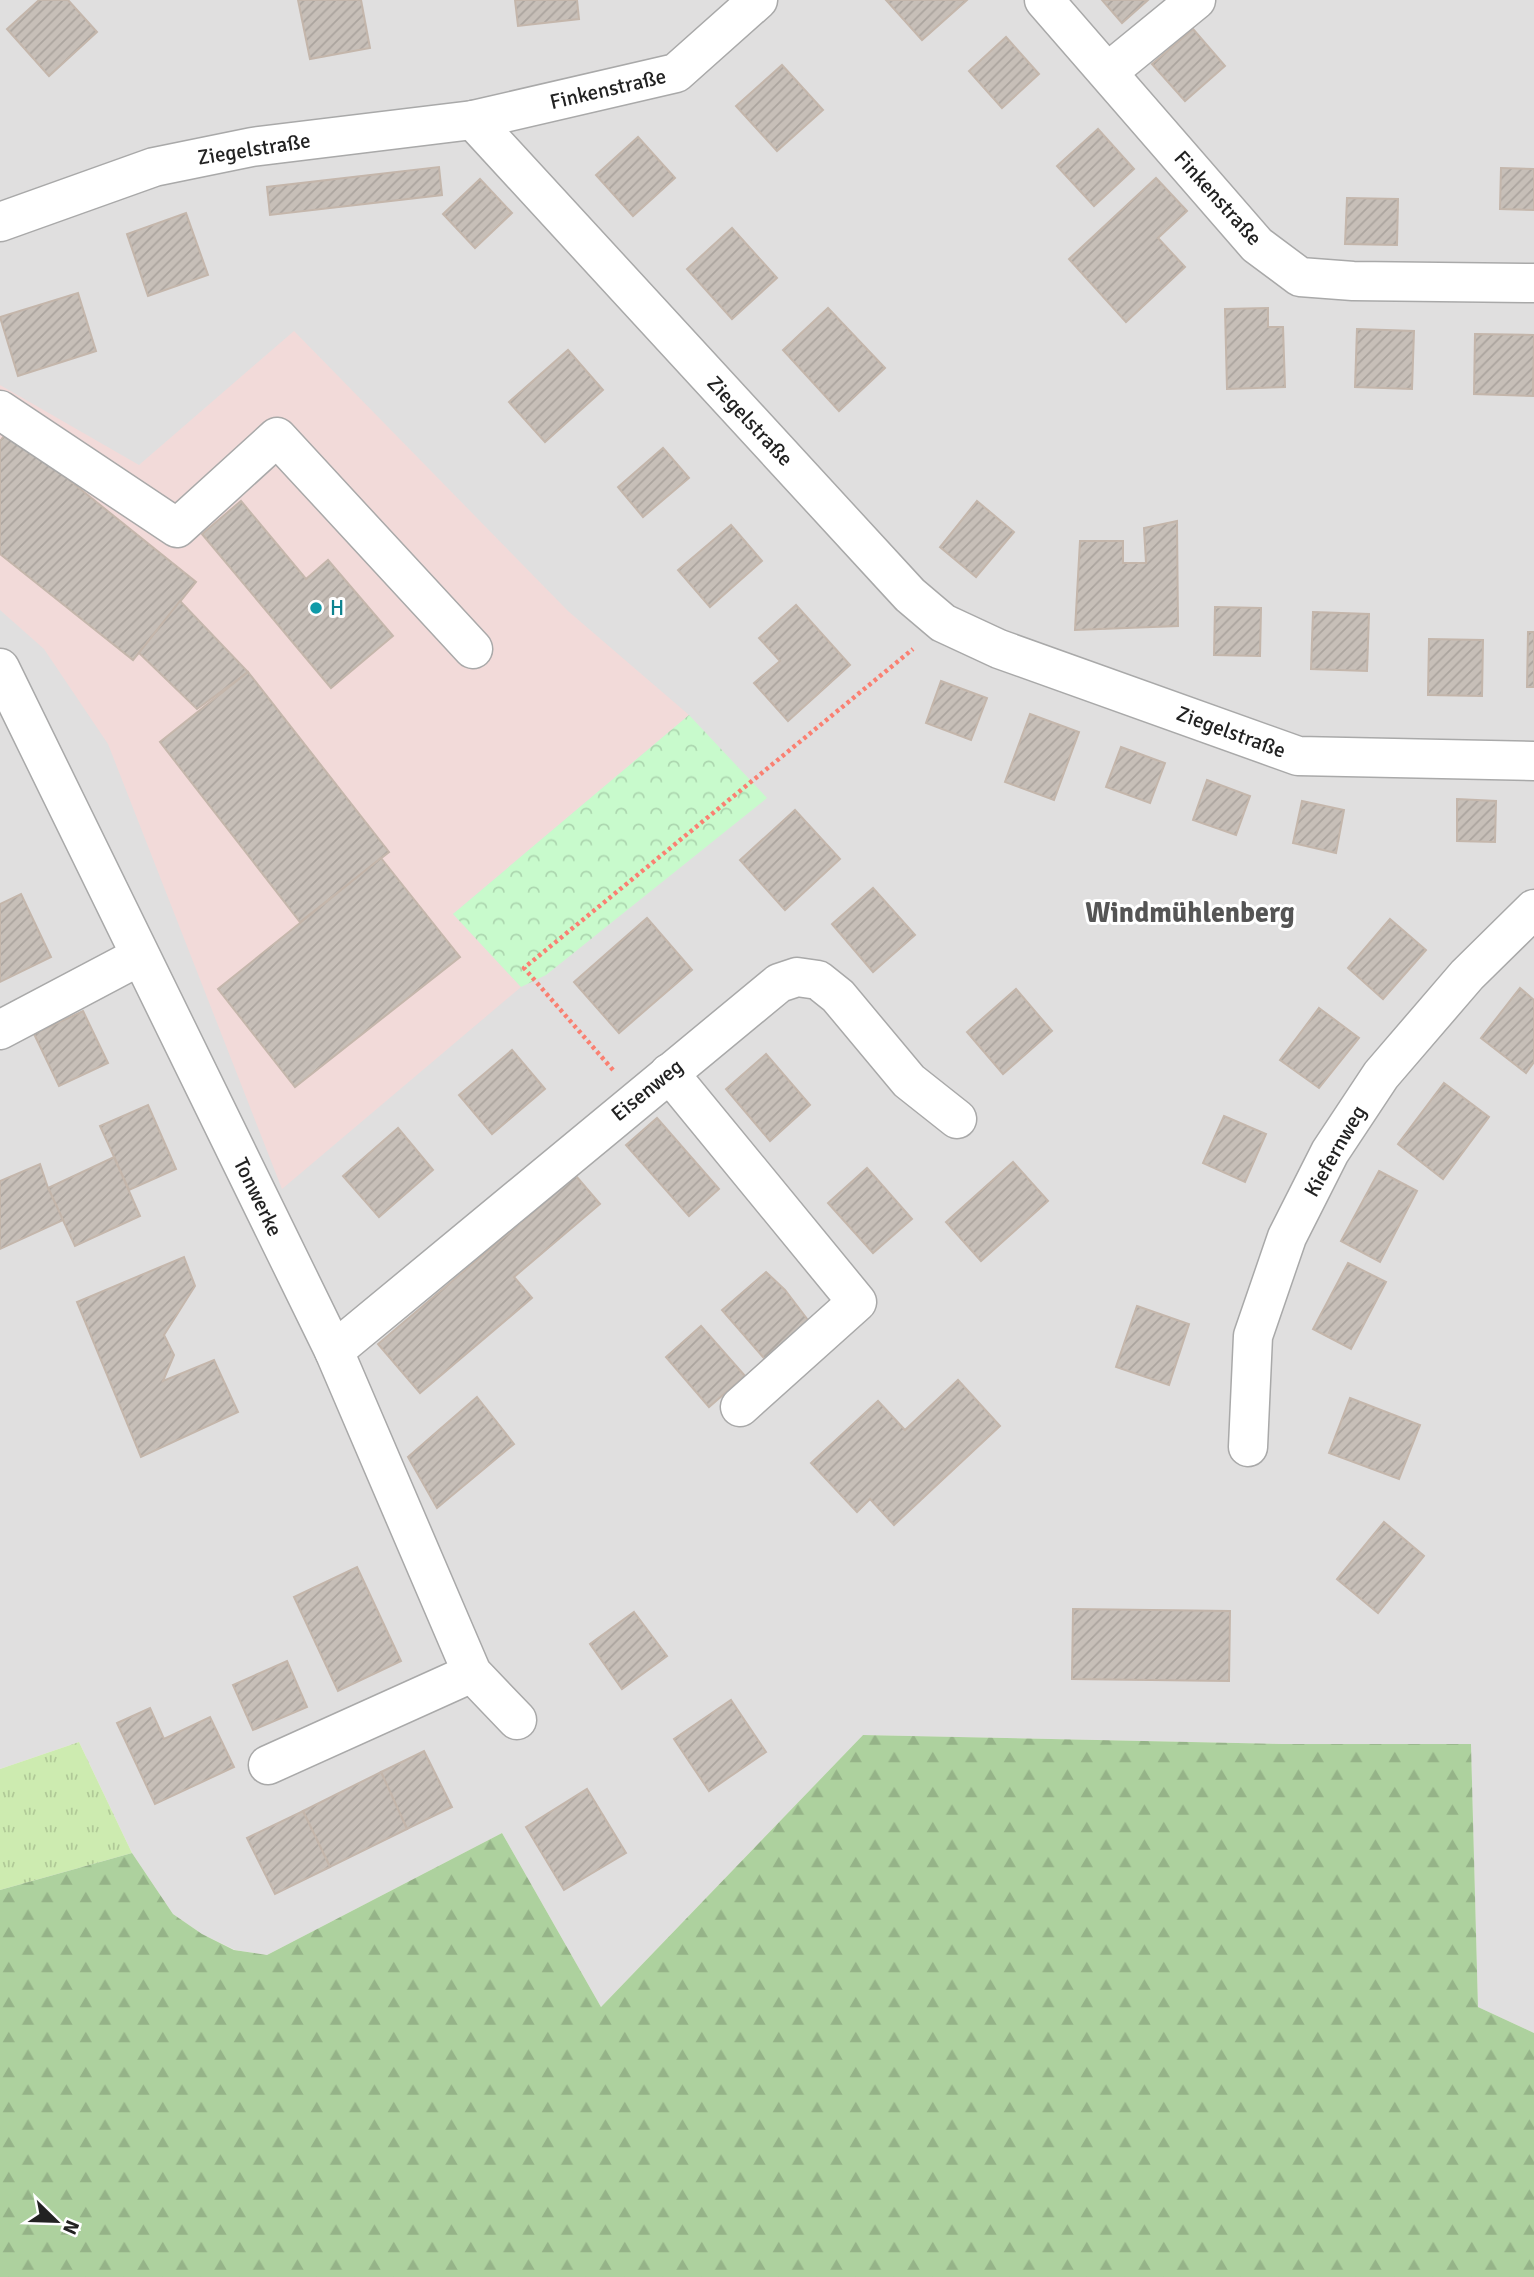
<svg xmlns="http://www.w3.org/2000/svg" width="1534" height="2277" viewBox="0 0 1534 2277" font-family="Signika,sans-serif">
	<style>
		.residential { fill: #e0dfdf }
		.commercial { fill: #f2dad9 }
		.grass { fill: url(#grass-tufts) }
		.forest { fill: url(#forest-firs) }
		.park { fill: url(#park-crowns) }
		.building { fill: url(#building-hatch); stroke: #c4b6ab; stroke-width: 2 }
		.lines { fill: none; stroke-linecap: round; stroke-linejoin: round }
		.minor-casing { stroke: #a9a9a9; stroke-width: 41 }
		.path { stroke: #fa8072; stroke-width: 4.5; stroke-dasharray: 3.5 3.5; stroke-linecap: butt }
		.minor { stroke: #fff; stroke-width: 38 }
		.culture-dot { fill: #0f9aa8; stroke: #fff; stroke-width: 2.5 }
		.labels { text-anchor: middle; dominant-baseline: central; stroke-width: 6; stroke-linejoin: round; paint-order: stroke }
		.street-label { font-size: 21px; fill: #222; stroke: #fff }
		.culture-label { font-size: 21px; fill: #0d838f; stroke: #fff; text-anchor: start }
		.district-label { font-size: 28px; font-weight: bold; fill: #555; stroke: #fff }
	</style>
	<defs>
		<pattern id="grass-tufts" width="24" height="20" patternUnits="userSpaceOnUse" patternTransform="scale(1.75)"><rect width="24" height="20" fill="#cdebb0"/><path d="M3 7l-1-3M5 7V3M7 7l1-3M15 17l-1-3M17 17v-4M19 17l1-3" fill="none" stroke="#b0c997"/></pattern>
		<pattern id="forest-firs" width="22" height="20" patternUnits="userSpaceOnUse" patternTransform="scale(1.75)"><rect width="22" height="20" fill="#add19e"/><path d="M5 1l3.5 6h-7zM16 11l3.5 6h-7z" fill="#95b388"/></pattern>
		<pattern id="park-crowns" width="20" height="18" patternUnits="userSpaceOnUse" patternTransform="scale(1.75)"><rect width="20" height="18" fill="#c8facc"/><path d="M2 6a3 3 0 1 1 6 0M12 15a3 3 0 1 1 6 0" fill="none" stroke="#acd6af"/></pattern>
		<pattern id="building-hatch" width="6" height="6" patternUnits="userSpaceOnUse" patternTransform="scale(1.75)"><rect width="6" height="6" fill="#c7bfb8"/><path d="M-1 1l2-2M0 6l6-6M5 7l2-2" fill="none" stroke="#aba49e"/></pattern>
	</defs>
	<rect width="100%" height="100%" fill="#f2efe9"/>
	<polygon class="residential" points="0,0 1534,0 1534,2033 1478,2007 1471,1744 1282,1744 863,1735 601,2007 502,1833 267,1955 235,1950 202,1934 173,1914 132,1853 79,1742 0,1769"/>
	<polygon class="commercial" points="294,331 568,611 689,715 453,914 521,987 282,1189 108,744 44,649 0,610 0,385 139,465"/>
	<polygon class="grass" points="79,1742 132,1853 0,1890 0,1769"/>
	<polygon class="forest" points="863,1735 1282,1744 1471,1744 1478,2007 1534,2033 1534,2277 0,2277 0,1890 132,1853 173,1914 202,1934 234,1950 267,1955 502,1833 601,2007"/>
	<polygon class="park" points="689,715 767,798 546,975 521,987 453,914"/>
	<g class="building">
		<polygon points="39,0 68,0 97,32 49,76 7,29"/>
		<polygon points="298,0 361,0 370,48 310,59"/>
		<polygon points="515,0 577,0 579,19 518,26"/>
		<polygon points="886,0 967,0 922,40"/>
		<polygon points="1102,0 1148,0 1122,23"/>
		<polygon points="1193,29 1225,66 1185,101 1152,64"/>
		<polygon points="1006,37 1039,74 1002,108 969,71"/>
		<polygon points="782,65 823,110 777,151 736,106"/>
		<polygon points="1098,129 1134,169 1094,206 1057,166"/>
		<polygon points="638,137 675,178 633,216 596,175"/>
		<polygon points="439,167 442,195 270,215 267,187"/>
		<polygon points="1501,168 1534,169 1534,210 1500,209"/>
		<polygon points="1156,178 1187,211 1158,238 1185,267 1126,322 1069,259"/>
		<polygon points="480,179 512,213 475,248 443,214"/>
		<polygon points="1347,198 1398,199 1397,245 1345,244"/>
		<polygon points="186,213 208,275 148,296 127,234"/>
		<polygon points="732,228 777,278 732,319 687,269"/>
		<polygon points="78,293 96,351 18,376 0,317"/>
		<polygon points="828,308 885,368 839,411 783,350"/>
		<polygon points="1268,308 1268,327 1283,327 1285,387 1227,389 1225,309"/>
		<polygon points="1357,329 1414,331 1412,389 1355,387"/>
		<polygon points="1475,334 1534,335 1533,396 1474,394"/>
		<polygon points="568,350 603,390 545,442 509,402"/>
		<polygon points="8,431 196,582 133,660 0,554 0,441"/>
		<polygon points="663,448 689,478 643,517 618,487"/>
		<polygon points="241,501 306,579 328,560 393,636 331,688 202,534"/>
		<polygon points="977,501 1014,532 976,577 940,547"/>
		<polygon points="1177,521 1178,626 1075,630 1080,541 1123,541 1123,563 1146,563 1144,528"/>
		<polygon points="731,525 762,561 710,607 678,570"/>
		<polygon points="180,601 248,672 197,709 139,653"/>
		<polygon points="796,605 850,665 788,721 754,683 780,661 759,638"/>
		<polygon points="1215,607 1261,608 1260,656 1214,655"/>
		<polygon points="1313,612 1369,614 1367,671 1311,669"/>
		<polygon points="1528,632 1534,632 1534,687 1527,687"/>
		<polygon points="1429,639 1483,640 1482,696 1428,695"/>
		<polygon points="248,672 389,852 300,922 160,742"/>
		<polygon points="941,681 987,698 971,740 926,723"/>
		<polygon points="1030,714 1079,732 1054,800 1005,782"/>
		<polygon points="1121,747 1165,763 1150,803 1106,787"/>
		<polygon points="1207,780 1250,796 1236,835 1193,820"/>
		<polygon points="1457,799 1496,801 1495,842 1457,841"/>
		<polygon points="1302,801 1344,810 1336,853 1293,843"/>
		<polygon points="795,810 840,859 785,910 740,860"/>
		<polygon points="381,858 460,957 295,1087 218,989"/>
		<polygon points="873,888 915,935 873,972 832,924"/>
		<polygon points="21,894 51,957 0,982 0,904"/>
		<polygon points="647,918 692,970 619,1033 574,982"/>
		<polygon points="1390,919 1426,950 1383,999 1348,968"/>
		<polygon points="1520,988 1534,1000 1534,1062 1526,1073 1481,1038"/>
		<polygon points="1016,989 1052,1031 1003,1074 967,1032"/>
		<polygon points="1319,1008 1359,1038 1319,1088 1280,1060"/>
		<polygon points="83,1011 108,1063 59,1086 34,1034"/>
		<polygon points="512,1050 545,1089 492,1134 459,1095"/>
		<polygon points="766,1054 810,1105 770,1141 726,1089"/>
		<polygon points="1444,1083 1489,1117 1443,1179 1398,1144"/>
		<polygon points="148,1105 176,1169 129,1190 100,1126"/>
		<polygon points="1224,1116 1266,1134 1245,1182 1203,1163"/>
		<polygon points="657,1118 719,1189 689,1216 626,1145"/>
		<polygon points="398,1128 433,1170 379,1217 343,1176"/>
		<polygon points="114,1157 140,1216 75,1246 48,1188"/>
		<polygon points="1013,1162 1048,1201 981,1261 946,1222"/>
		<polygon points="40,1164 48,1188 63,1220 0,1249 0,1181"/>
		<polygon points="867,1168 912,1219 873,1253 828,1203"/>
		<polygon points="1379,1171 1417,1191 1380,1262 1341,1241"/>
		<polygon points="576,1176 600,1204 514,1277 532,1298 420,1393 378,1344"/>
		<polygon points="184,1257 195,1286 164,1335 174,1355 163,1381 214,1360 238,1412 141,1457 77,1302"/>
		<polygon points="1348,1263 1386,1282 1351,1349 1313,1329"/>
		<polygon points="766,1272 785,1290 814,1328 770,1365 722,1310"/>
		<polygon points="1137,1306 1189,1324 1169,1385 1116,1367"/>
		<polygon points="701,1326 745,1376 709,1407 666,1357"/>
		<polygon points="958,1380 1000,1426 894,1525 870,1499 857,1512 811,1463 878,1401 905,1430"/>
		<polygon points="477,1397 514,1444 437,1508 408,1457"/>
		<polygon points="1350,1398 1420,1425 1399,1479 1329,1453"/>
		<polygon points="1384,1522 1424,1556 1378,1613 1337,1579"/>
		<polygon points="357,1567 401,1661 338,1691 294,1597"/>
		<polygon points="1073,1609 1230,1611 1229,1681 1072,1679"/>
		<polygon points="634,1612 667,1656 622,1689 590,1644"/>
		<polygon points="287,1661 307,1707 253,1730 233,1685"/>
		<polygon points="731,1700 766,1752 709,1791 674,1739"/>
		<polygon points="150,1708 164,1739 210,1717 234,1767 155,1804 117,1723"/>
		<polygon points="424,1751 452,1807 407,1829 381,1772"/>
		<polygon points="381,1772 407,1829 330,1867 303,1811"/>
		<polygon points="587,1789 626,1853 564,1890 526,1827"/>
		<polygon points="303,1811 330,1867 275,1894 247,1838"/>
	</g>
	<g class="lines">
		<g class="minor-casing">
			<g id="minor">
				<polyline points="1044,0 1257,245 1300,277 1353,281 1534,283"/>
				<polyline points="1108,72 1196,0"/>
				<polyline points="473,120 910,595 943,623 999,649 1298,756 1534,761"/>
				<polyline points="0,222 154,167 252,147 473,120 676,73 758,0"/>
				<polyline points="0,410 177,528 277,437 473,649"/>
				<polyline points="0,668 334,1351 472,1673 517,1720"/>
				<polyline points="0,1030 140,956"/>
				<polyline points="669,1073 857,1302 740,1407"/>
				<polyline points="334,1351 779,983 797,977 818,980 838,996 909,1081 957,1119"/>
				<polyline points="1248,1447 1253,1336 1287,1237 1330,1152 1381,1075 1467,975 1534,909"/>
				<polyline points="268,1765 472,1673"/>
			</g>
		</g>
		<polyline class="path" points="613,1070 524,968 913,649"/>
		<use href="#minor" class="minor"/>
	</g>
	<circle class="culture-dot" cx="316" cy="608" r="7"/>
	<g class="labels">
		<g class="street-label">
			<text transform="translate(608 89) rotate(-13)">Finkenstraße</text>
			<text transform="translate(254 149) rotate(-9)">Ziegelstraße</text>
			<text transform="translate(1218 198) rotate(48)">Finkenstraße</text>
			<text transform="translate(750 421) rotate(47)">Ziegelstraße</text>
			<text transform="translate(1231 732) rotate(20)">Ziegelstraße</text>
			<text transform="translate(647 1090) rotate(-39)">Eisenweg</text>
			<text transform="translate(1335 1151) rotate(-60)">Kiefernweg</text>
			<text transform="translate(258 1197) rotate(64)">Tonwerke</text>
		</g>
		<g class="culture-label">
			<text x="330" y="608">H</text>
		</g>
		<g class="district-label">
			<text x="1190" y="913">Windmühlenberg</text>
		</g>
	</g>
	<g transform="translate(56 2221) rotate(113)" stroke="#ffffff" stroke-width="5" paint-order="stroke">
	<path d="M0-5L12 26L0 18L-12 26Z" fill="#222222"/>
	<text y="-10" font-size="19" font-weight="bold" text-anchor="middle" fill="#222222">N</text>
	</g>
</svg>
